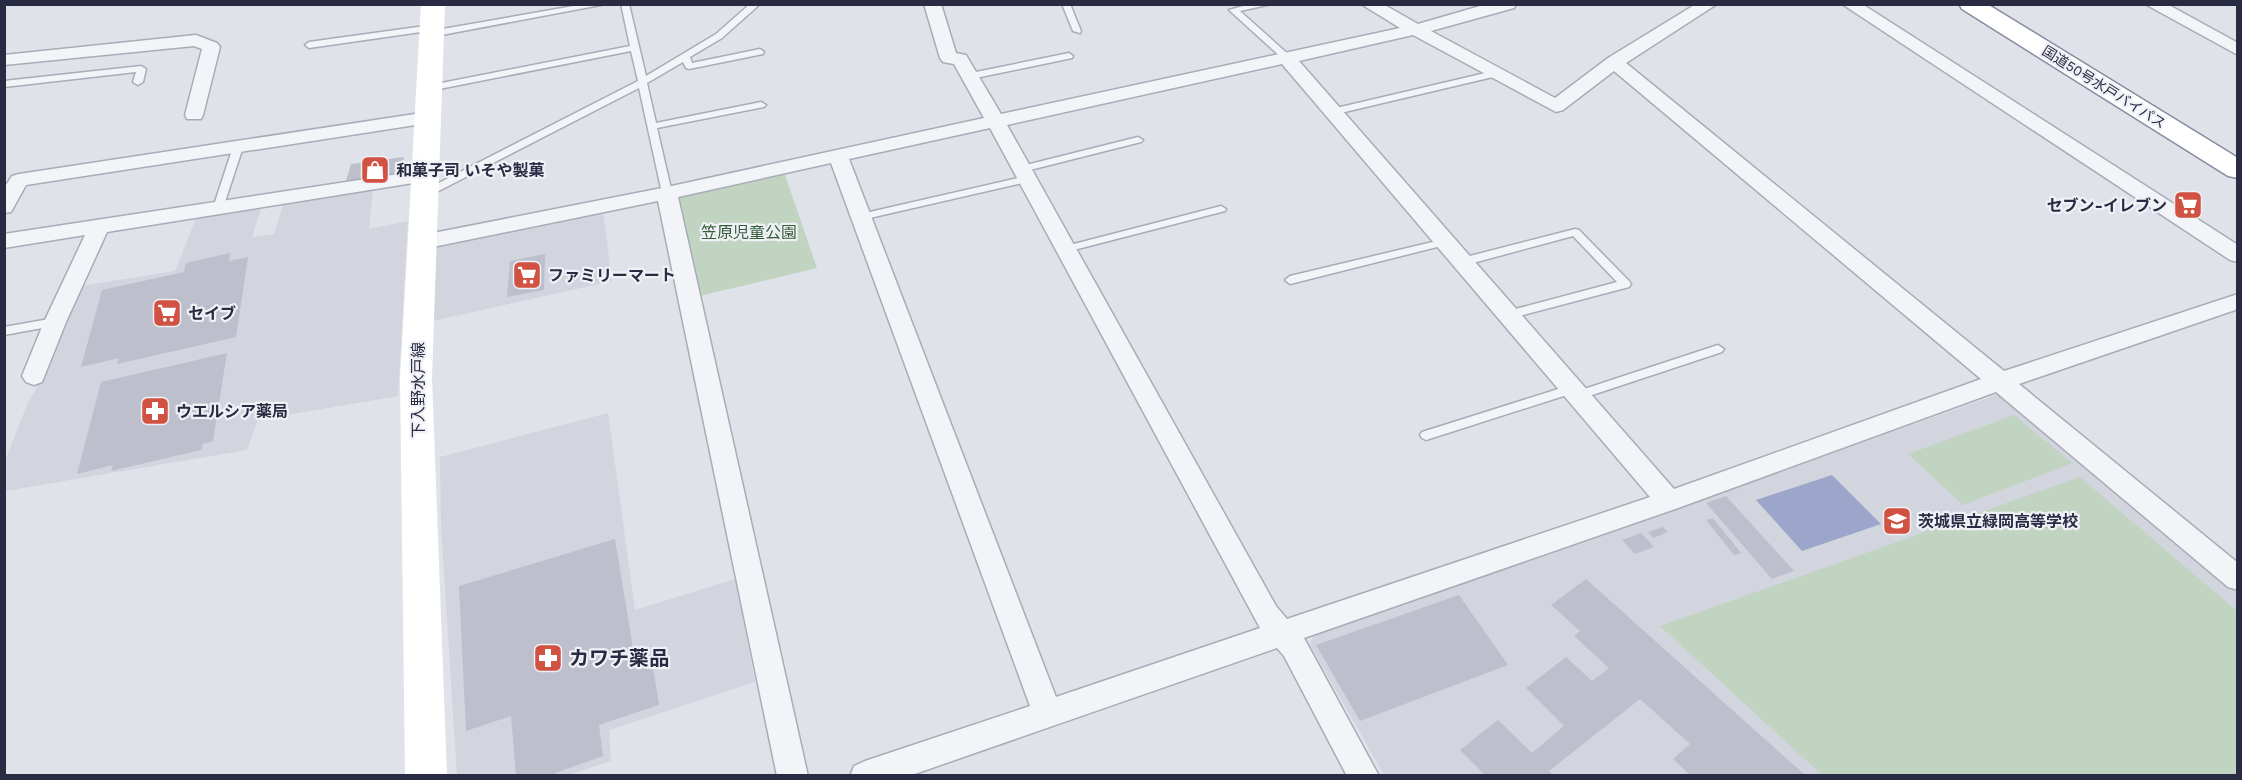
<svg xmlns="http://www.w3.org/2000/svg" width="2242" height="780" viewBox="0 0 2242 780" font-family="'Work Sans','Noto Sans JP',sans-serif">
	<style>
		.built { fill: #d2d4de }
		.green { fill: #c1d4c1 }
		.water { fill: #9ba6ca }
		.building { fill: #bdbfcc }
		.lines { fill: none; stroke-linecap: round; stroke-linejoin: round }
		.lane-casing { stroke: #a9abb7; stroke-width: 3 }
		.street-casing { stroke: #a9abb7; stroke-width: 3 }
		.highway-casing { stroke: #878ba0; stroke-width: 3 }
		.lane { fill: #f3f4f8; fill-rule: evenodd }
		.street { fill: #f3f4f8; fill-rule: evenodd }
		.secondary { fill: #fff; fill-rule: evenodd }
		.highway { fill: #fff; fill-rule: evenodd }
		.labels { text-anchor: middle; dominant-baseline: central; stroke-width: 4.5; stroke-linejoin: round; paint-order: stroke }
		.far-street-label { font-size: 14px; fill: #282b41; stroke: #f0f1f7 }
		.poi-label { font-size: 16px; font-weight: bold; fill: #282b41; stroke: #f0f1f7; text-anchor: start }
		.park-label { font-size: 16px; fill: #355d38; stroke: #f0f1f7 }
		.street-label { font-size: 16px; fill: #282b41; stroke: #f0f1f7 }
		.near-poi-label { font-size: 20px; font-weight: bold; fill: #282b41; stroke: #f0f1f7; text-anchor: start }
	</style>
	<rect width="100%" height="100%" fill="#e0e2e9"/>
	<g class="built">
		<polygon points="373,189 369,229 408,221 398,396 258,420 247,450 5,491 5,461 29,400 47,372 51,354 81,286 175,271 197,216 262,206 252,237 274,234 284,202"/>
		<polygon points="603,211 612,281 429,322 431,247"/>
		<polygon points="2002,393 2237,589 2237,775 1384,775 1310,645 1313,636"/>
		<polygon points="608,413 635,610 735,579 755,682 609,730 611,761 568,775 457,775 441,527 440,457"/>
	</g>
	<g class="green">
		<polygon points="784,172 817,268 700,296 676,196"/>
		<polygon points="2014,415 2072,463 1963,505 1908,454"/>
		<polygon points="2080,477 2237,611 2237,775 1822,775 1660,626"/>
	</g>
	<polygon class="water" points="1832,475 1881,524 1802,551 1756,500"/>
	<g class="building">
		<polygon points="404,157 399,177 345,184 351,164"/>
		<polygon points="230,253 229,261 248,257 236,337 117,364 119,358 81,367 102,290 184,272 186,263"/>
		<polygon points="545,254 544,290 507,297 510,261"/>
		<polygon points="227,353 213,441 203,444 201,450 111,471 113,465 77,474 101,382"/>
		<polygon points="1726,496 1794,571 1772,579 1706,503"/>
		<polygon points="1713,518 1741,553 1734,555 1706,520"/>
		<polygon points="1663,527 1668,532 1653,538 1648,532"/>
		<polygon points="1641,533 1654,547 1635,554 1622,540"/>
		<polygon points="615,539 635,661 651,655 659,705 599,725 603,756 547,776 516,776 511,716 466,731 459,586"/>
		<polygon points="1586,579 1806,776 1691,776 1673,759 1690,744 1640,699 1549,771 1553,776 1486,776 1460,750 1498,720 1532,753 1564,726 1526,688 1566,657 1592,681 1609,668 1574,636 1580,631 1551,605"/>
		<polygon points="1459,595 1508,665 1360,721 1316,645"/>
	</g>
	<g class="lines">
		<g class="lane-casing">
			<g id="lane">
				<polygon points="585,4 606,4 431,37 427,34 431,31"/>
				<polygon points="621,4 629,4 646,76 716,34 750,4 760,4 722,38 690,57 692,63 760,49 764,52 763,54 689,69 686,68 683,62 647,83 656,123 761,102 766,105 764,107 657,128 672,193 671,195 663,195 662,193 639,88 429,196 421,196 421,192 638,81 631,51 429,91 424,88 426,86 630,46"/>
				<polygon points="1062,4 1070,4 1081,31 1080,33 1073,31"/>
				<polygon points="1250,4 1272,4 1240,11 1289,55 1289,59 1283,59 1229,10"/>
				<polygon points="432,25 436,28 435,30 309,48 305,45 309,42"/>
				<polygon points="1069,53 1073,56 1072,58 971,79 966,76 971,73"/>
				<polygon points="141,66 146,69 143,82 138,85 133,82 136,72 4,87 4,81"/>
				<polygon points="1494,71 1497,72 1497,76 1332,115 1327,112 1332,109"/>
				<polygon points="1138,137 1143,140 1141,142 1022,172 1017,169 1018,167"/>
				<polygon points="238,144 243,147 223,208 218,211 214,210 213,208 233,147"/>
				<polygon points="1027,176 1031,177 1031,181 861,220 856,217 861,214"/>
				<polygon points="1221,206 1226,209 1225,211 1066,252 1061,249 1066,246"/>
				<polygon points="1575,229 1579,230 1629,281 1631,284 1629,287 1508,319 1504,318 1502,315 1504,312 1617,282 1573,236 1462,266 1457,262 1458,259"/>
				<polygon points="1445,239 1450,242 1449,244 1290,284 1285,280 1290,276"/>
				<polygon points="55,318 59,319 61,322 59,325 4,335 4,327"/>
				<polygon points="1718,345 1724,349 1722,352 1577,400 1573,399 1571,396 1573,393 1426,440 1422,438 1420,435 1422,432 1571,385 1575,386 1577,389 1575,392"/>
			</g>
		</g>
		<g class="street-casing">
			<g id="street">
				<path d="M924 4H941L956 53 966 55 1001 114 1400 28 1361 4H1383L1418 24 1487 4H1516L1514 8 1431 31 1555 98 1608 58 1696 4H1717L1626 63 2004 371 2238 294V309L2019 384 2238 563V590L2228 587 1996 392 1678 508 1304 638 1379 776H1347L1284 656 1277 648 909 776H850L854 766 865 761 1030 706 831 163 678 197 808 776H777L658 201 423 249 415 247 412 242 415 237 423 235 667 187 984 118 954 64 943 62 940 58ZM1413 35 1556 112 1563 110 1614 71 1981 379 1674 489 1299 61ZM1282 64 1650 497 1287 619 1276 606 1007 125ZM990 128 1260 628 1056 697 849 159Z"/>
				<polygon points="1842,4 1862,4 2238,245 2238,262 2230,260"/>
				<polygon points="2145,4 2167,4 2238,43 2238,55"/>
				<polygon points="196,35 217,43 220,47 203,115 201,119 187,119 185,115 202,49 194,46 4,65 4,55"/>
				<polygon points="428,112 435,114 438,118 435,122 26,185 11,212 4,213 4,188 12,176 19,174"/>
				<polygon points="425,170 432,172 435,176 432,180 107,232 66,322 42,382 34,385 26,382 22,376 44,322 85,235 4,248 4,234"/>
			</g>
		</g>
		<g class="highway-casing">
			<polygon id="highway" points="1959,4 1987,4 2238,158 2238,178 2228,176 1962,9"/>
		</g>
		<use href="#lane" class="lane"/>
		<use href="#street" class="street"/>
		<polygon class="secondary" points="421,4 445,4 432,378 447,776 405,776 400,378"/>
		<use href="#highway" class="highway"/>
	</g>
	<defs>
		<g id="shop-square" transform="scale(1.5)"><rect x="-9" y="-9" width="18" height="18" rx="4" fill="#d15143" stroke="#f0f1f7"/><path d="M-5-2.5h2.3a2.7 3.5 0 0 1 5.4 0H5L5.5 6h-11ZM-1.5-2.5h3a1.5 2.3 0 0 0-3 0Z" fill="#fff"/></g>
		<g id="supermarket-square" transform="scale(1.5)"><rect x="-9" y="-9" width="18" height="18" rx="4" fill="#d15143" stroke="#f0f1f7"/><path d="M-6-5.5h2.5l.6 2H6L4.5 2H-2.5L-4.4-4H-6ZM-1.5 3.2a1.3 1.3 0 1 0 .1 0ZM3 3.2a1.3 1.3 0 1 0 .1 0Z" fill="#fff"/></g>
		<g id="pharmacy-square" transform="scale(1.5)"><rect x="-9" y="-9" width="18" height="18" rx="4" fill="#d15143" stroke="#f0f1f7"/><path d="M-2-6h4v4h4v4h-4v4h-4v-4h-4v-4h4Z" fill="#fff"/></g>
		<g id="school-square" transform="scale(1.5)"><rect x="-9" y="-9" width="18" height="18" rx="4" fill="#d15143" stroke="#f0f1f7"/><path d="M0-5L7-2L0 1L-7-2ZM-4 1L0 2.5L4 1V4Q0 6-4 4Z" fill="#fff"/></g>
	</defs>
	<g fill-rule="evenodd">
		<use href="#shop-square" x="375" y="170"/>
		<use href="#supermarket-square" x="2188" y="205"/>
		<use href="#supermarket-square" x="527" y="275"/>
		<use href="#supermarket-square" x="167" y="313"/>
		<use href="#pharmacy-square" x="155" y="411"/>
		<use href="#school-square" x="1897" y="521"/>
		<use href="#pharmacy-square" x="548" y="658"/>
	</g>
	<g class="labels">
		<g class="far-street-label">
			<text transform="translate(2104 87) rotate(32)">国道50号水戸バイパス</text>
		</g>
		<g class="poi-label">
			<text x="396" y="170">和菓子司 いそや製菓</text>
			<text x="2167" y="205" text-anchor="end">セブン-イレブン</text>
			<text x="548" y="275">ファミリーマート</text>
			<text x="188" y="313">セイブ</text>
			<text x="176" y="411">ウエルシア薬局</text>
			<text x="1918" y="521">茨城県立緑岡高等学校</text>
		</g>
		<g class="park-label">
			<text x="749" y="232">笠原児童公園</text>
		</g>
		<g class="street-label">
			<text transform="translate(418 390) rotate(-90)">下入野水戸線</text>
		</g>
		<g class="near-poi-label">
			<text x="569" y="658">カワチ薬品</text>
		</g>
	</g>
	<rect width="2242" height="780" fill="none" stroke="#282b41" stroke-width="12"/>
</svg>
